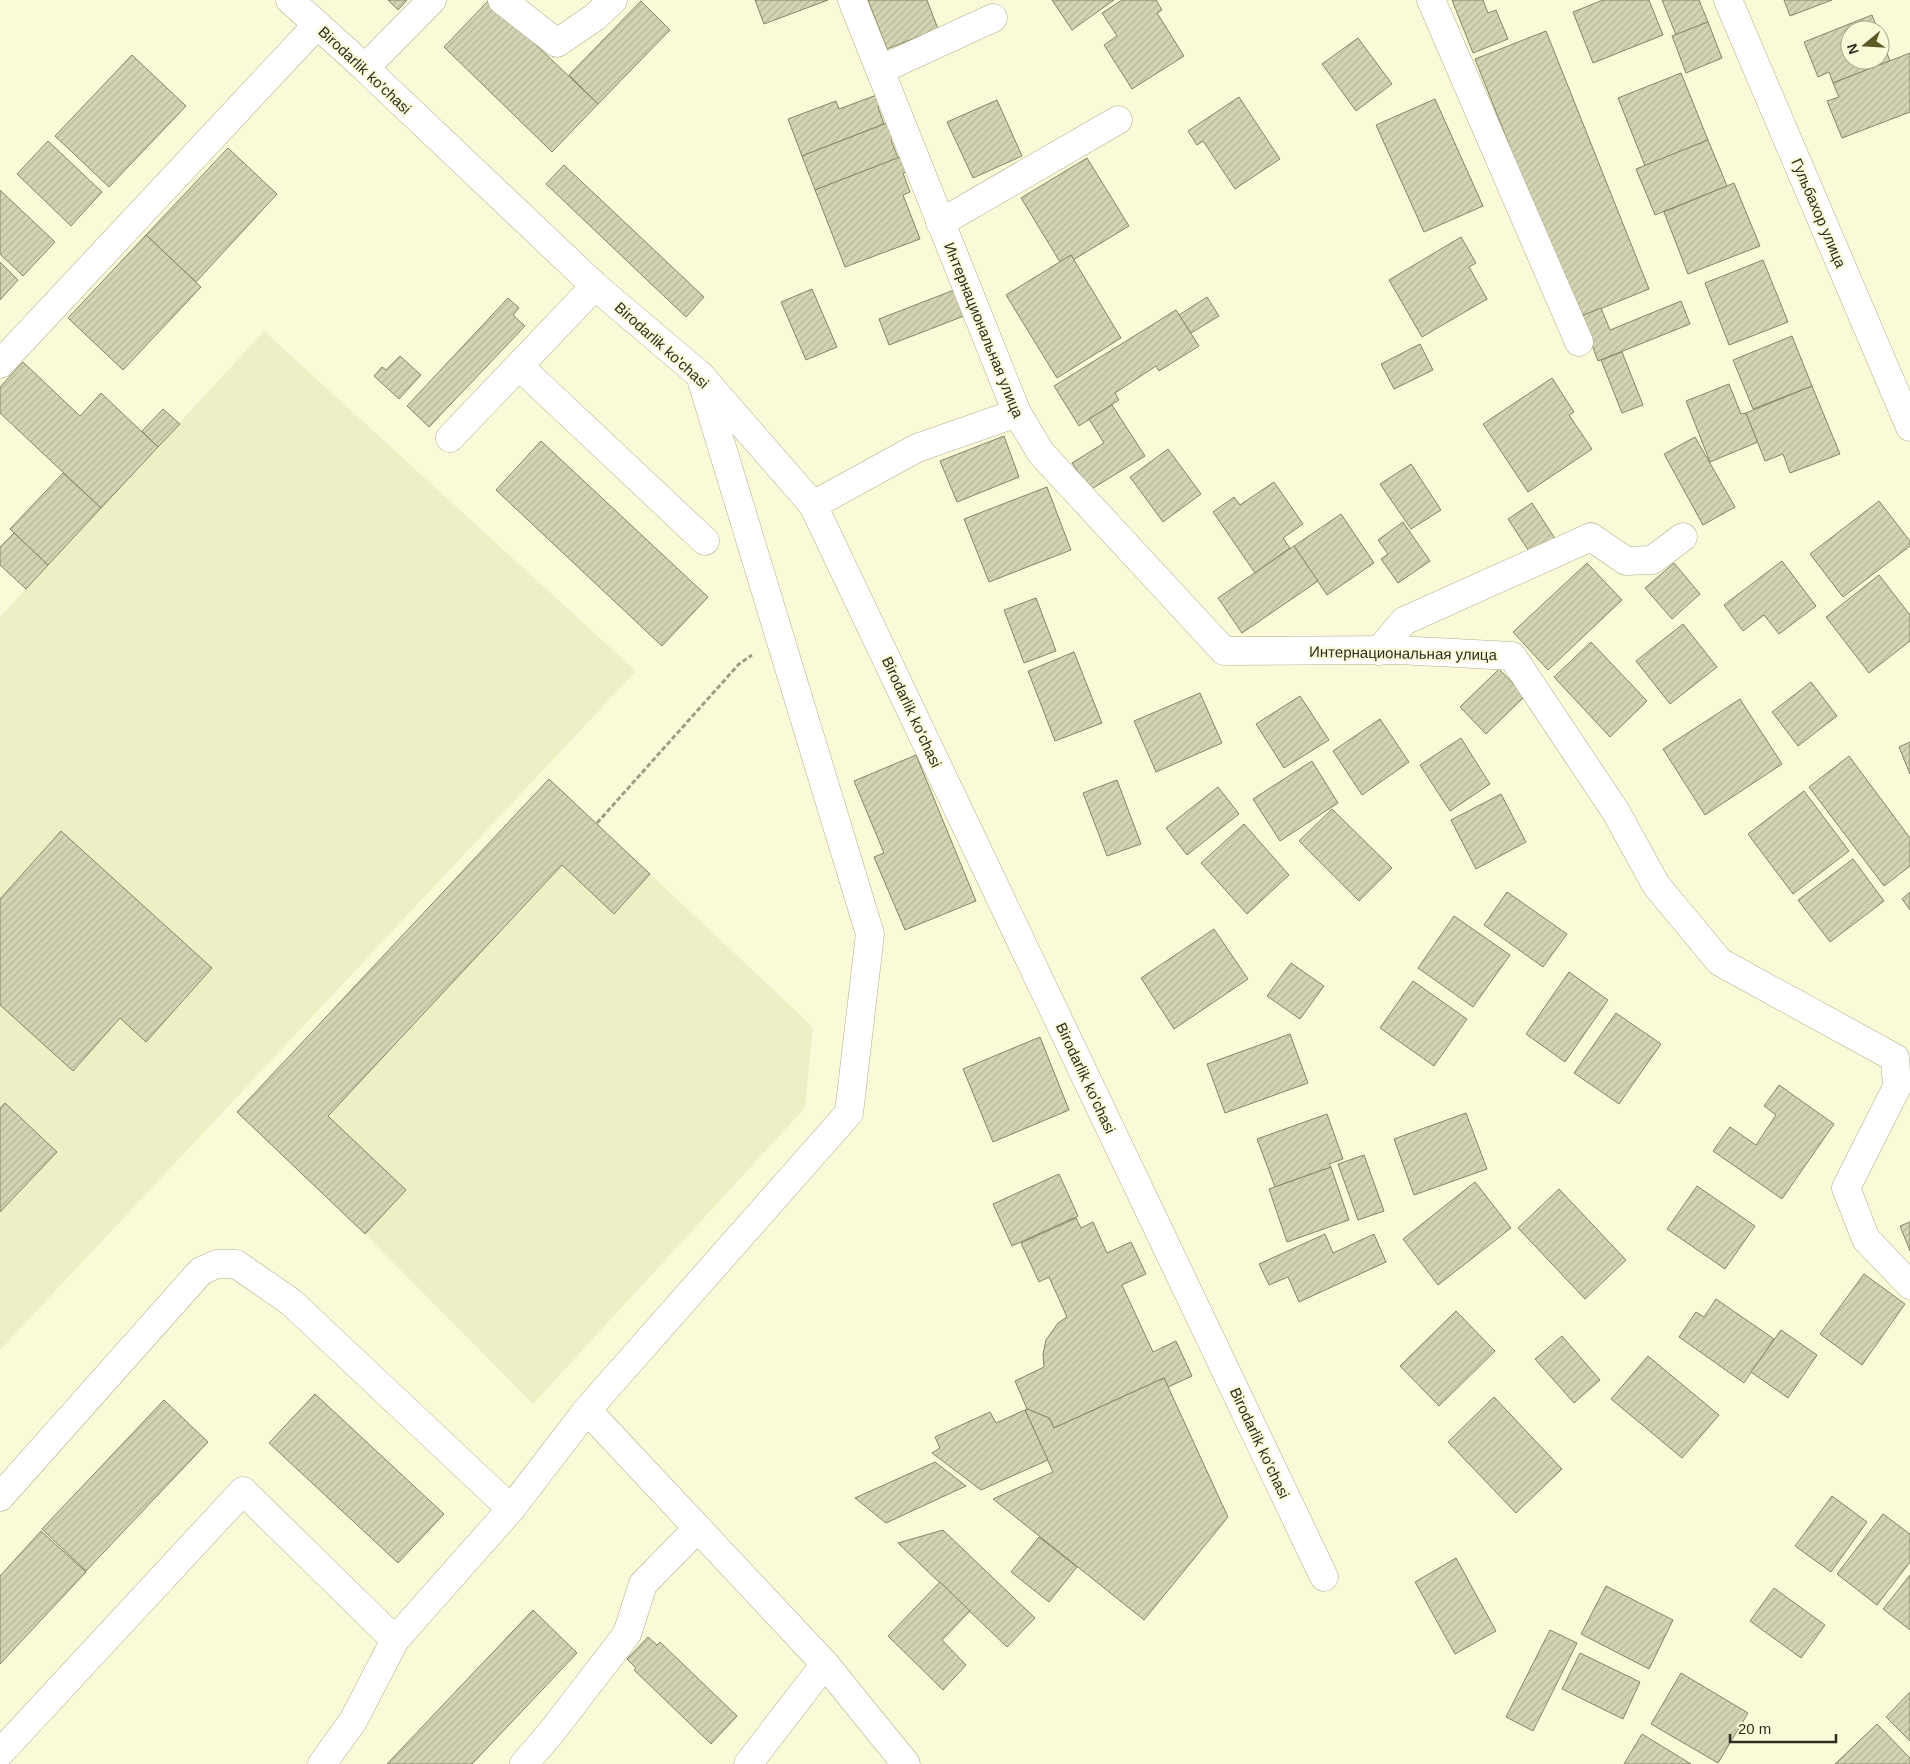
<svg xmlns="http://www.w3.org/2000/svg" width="1910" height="1764" viewBox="0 0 1910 1764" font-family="Arial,sans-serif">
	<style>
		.built { fill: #efefc6 }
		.building { fill: url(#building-hatch); stroke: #868668 }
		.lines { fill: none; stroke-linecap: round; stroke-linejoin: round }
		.minor-casing { stroke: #aeae8e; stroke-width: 29 }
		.path { stroke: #9e9e87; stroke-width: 3; stroke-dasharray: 5 2.5; stroke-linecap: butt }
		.minor { stroke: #fff; stroke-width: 28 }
		.labels { text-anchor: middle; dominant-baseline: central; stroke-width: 4; stroke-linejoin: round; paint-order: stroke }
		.street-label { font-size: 15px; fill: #2d2d21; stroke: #fafad9 }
	</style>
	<defs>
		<pattern id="building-hatch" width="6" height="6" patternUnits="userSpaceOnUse" patternTransform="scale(1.25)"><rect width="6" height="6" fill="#d4d3b3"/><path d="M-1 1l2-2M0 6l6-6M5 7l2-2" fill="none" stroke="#b6b59a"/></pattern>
	</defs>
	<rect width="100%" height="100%" fill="#fafad9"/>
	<g class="built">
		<polygon points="264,331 636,671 0,1350 0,617"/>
		<polygon points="549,779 813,1027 805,1108 533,1404 365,1234 237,1112"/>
	</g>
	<g class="building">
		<polygon points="388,0 407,0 398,10"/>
		<polygon points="489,0 598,104 552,152 444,47"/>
		<polygon points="755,0 828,0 764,24"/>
		<polygon points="868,0 927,0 938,29 887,49"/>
		<polygon points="1052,0 1114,0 1072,30"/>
		<polygon points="1122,0 1156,0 1162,10 1157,13 1184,56 1132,89 1104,45 1117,36 1102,13"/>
		<polygon points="1452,0 1483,0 1488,13 1496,10 1508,39 1473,53"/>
		<polygon points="1603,0 1649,0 1663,35 1593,63 1573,12"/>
		<polygon points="1662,0 1699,0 1708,22 1676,35"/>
		<polygon points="1784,0 1832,0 1790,16"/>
		<polygon points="641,1 670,30 598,104 569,75"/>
		<polygon points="1872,15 1878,30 1850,30 1850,60 1880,60 1880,35 1890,61 1833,83 1829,72 1818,77 1804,42"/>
		<polygon points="1708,22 1722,58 1686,73 1672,36"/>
		<polygon points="1546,31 1649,289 1578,318 1475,59"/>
		<polygon points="1358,38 1392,84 1356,111 1322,64"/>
		<polygon points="1910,53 1910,112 1842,138 1827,101 1839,97 1833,83"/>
		<polygon points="132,55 186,106 109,187 55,136"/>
		<polygon points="1681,73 1708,140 1645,166 1618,98"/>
		<polygon points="882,93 886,104 878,107 884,124 802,156 788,119 836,101 839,109"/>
		<polygon points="1239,97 1280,159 1235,189 1203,141 1197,145 1188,131"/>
		<polygon points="1435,99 1483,206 1424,232 1376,125"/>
		<polygon points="997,100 1022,156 973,178 947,122"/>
		<polygon points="892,121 899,137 891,140 898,158 815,190 802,156"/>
		<polygon points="1708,140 1727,186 1655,215 1636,169"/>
		<polygon points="48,141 102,192 71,226 17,174"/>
		<polygon points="228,148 277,194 196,282 146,235"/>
		<polygon points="905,155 912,170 903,173 910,192 903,195 920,239 845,267 815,190"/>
		<polygon points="1087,158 1129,226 1073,260 1071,255 1060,262 1021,198"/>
		<polygon points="564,165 704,297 686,317 546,184"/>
		<polygon points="1734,183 1760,246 1688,274 1664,212"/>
		<polygon points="0,190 55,242 23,276 0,254"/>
		<polygon points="146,235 201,287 123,370 68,318"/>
		<polygon points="1461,237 1476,263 1469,267 1487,299 1422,337 1389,280"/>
		<polygon points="1071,255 1121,338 1057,378 1006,295"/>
		<polygon points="1763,260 1788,322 1729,345 1705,283"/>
		<polygon points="0,262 18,280 0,300"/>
		<polygon points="812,289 837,347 806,360 781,302"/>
		<polygon points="954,290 964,316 889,345 879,319"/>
		<polygon points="1207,297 1219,316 1191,333 1179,315"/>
		<polygon points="508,298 519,308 513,315 525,326 429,427 407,406"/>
		<polygon points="1681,301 1690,324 1598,361 1581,316 1601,308 1610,330"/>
		<polygon points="1176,310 1199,346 1159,371 1156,366 1115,393 1119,400 1079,426 1054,386"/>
		<polygon points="1792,336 1812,386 1753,409 1733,360"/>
		<polygon points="1420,344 1433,370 1394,389 1381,364"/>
		<polygon points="1622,352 1643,405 1622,413 1601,360"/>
		<polygon points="400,356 421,375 399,399 374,376 382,367 386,370"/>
		<polygon points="23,362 80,416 101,393 158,447 101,508 0,413 0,387"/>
		<polygon points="1552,378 1574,412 1569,415 1592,449 1528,492 1483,424"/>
		<polygon points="1729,384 1741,414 1746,413 1758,442 1710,462 1686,401"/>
		<polygon points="1812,386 1840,454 1790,473 1783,454 1765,461 1746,413"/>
		<polygon points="1112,405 1145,456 1090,490 1072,463 1104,443 1089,419"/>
		<polygon points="163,409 180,424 158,447 142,431"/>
		<polygon points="1004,436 1019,477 957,502 940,461"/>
		<polygon points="1695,437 1735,507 1703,525 1664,454"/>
		<polygon points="541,441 708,597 662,646 496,490"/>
		<polygon points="1168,449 1201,494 1163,522 1130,477"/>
		<polygon points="1411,464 1441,510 1411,529 1380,484"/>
		<polygon points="63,473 101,508 48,565 10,529"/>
		<polygon points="1274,482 1303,524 1283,538 1290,548 1255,573 1213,512 1234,497 1240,505"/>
		<polygon points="1047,487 1071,550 989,582 964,519"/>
		<polygon points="1879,501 1910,541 1910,546 1843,597 1810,554"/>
		<polygon points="1532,503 1556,540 1532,556 1508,519"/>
		<polygon points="1341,514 1374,563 1327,595 1294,546"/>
		<polygon points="1403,522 1430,561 1398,583 1381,559 1388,554 1378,540"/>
		<polygon points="14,533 48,565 26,589 0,565 0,547"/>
		<polygon points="1294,546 1318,581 1242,633 1218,598"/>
		<polygon points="1782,561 1816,606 1779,634 1764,615 1743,631 1724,605"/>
		<polygon points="1587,563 1622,600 1548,670 1513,632"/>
		<polygon points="1674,563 1700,594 1672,619 1645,588"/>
		<polygon points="1879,575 1910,615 1910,641 1869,673 1826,617"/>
		<polygon points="1036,598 1056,651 1024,663 1004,610"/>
		<polygon points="1683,624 1717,667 1670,704 1636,661"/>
		<polygon points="1591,642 1647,701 1610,737 1554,677"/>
		<polygon points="1074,652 1102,723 1055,741 1028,671"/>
		<polygon points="1499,669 1525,696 1486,734 1460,707"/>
		<polygon points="1811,682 1837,716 1798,746 1772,712"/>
		<polygon points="1200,693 1222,743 1156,772 1134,721"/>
		<polygon points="1300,696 1329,740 1284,768 1256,724"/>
		<polygon points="1740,699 1782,764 1705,815 1663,749"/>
		<polygon points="1380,719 1409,762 1362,795 1333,751"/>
		<polygon points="1461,738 1490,784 1450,811 1420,765"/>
		<polygon points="1910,742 1910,774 1899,747"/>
		<polygon points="916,755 976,901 905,930 874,857 884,853 854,781"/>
		<polygon points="1849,756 1910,838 1910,866 1884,886 1809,787"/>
		<polygon points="1312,761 1338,803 1280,841 1253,799"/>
		<polygon points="549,779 650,874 614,914 562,865 328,1116 406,1190 365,1234 237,1112"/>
		<polygon points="1117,780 1141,844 1107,856 1083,793"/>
		<polygon points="1218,787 1239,814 1187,855 1166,828"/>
		<polygon points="1804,791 1849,851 1793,894 1748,834"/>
		<polygon points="1501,794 1526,842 1476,869 1451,820"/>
		<polygon points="1332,809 1392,868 1359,901 1299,841"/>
		<polygon points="1244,824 1289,875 1247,914 1201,863"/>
		<polygon points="61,831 212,968 146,1042 120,1018 73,1071 0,1005 0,899"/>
		<polygon points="1853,859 1884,901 1830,942 1798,900"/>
		<polygon points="1507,892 1567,934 1543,967 1484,925"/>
		<polygon points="1910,892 1910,910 1902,899"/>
		<polygon points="1454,916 1510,955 1473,1007 1418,968"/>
		<polygon points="1214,929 1248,979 1174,1029 1141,978"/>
		<polygon points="1291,963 1324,986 1300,1019 1267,996"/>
		<polygon points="1569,972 1608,1000 1565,1062 1526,1034"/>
		<polygon points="1413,981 1467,1019 1434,1066 1380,1028"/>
		<polygon points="1616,1013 1661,1044 1619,1104 1574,1073"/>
		<polygon points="1290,1034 1308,1083 1225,1113 1207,1064"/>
		<polygon points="1040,1037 1069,1110 993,1142 963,1069"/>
		<polygon points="1779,1085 1834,1124 1782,1199 1713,1151 1730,1127 1756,1145 1776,1115 1764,1106"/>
		<polygon points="5,1103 57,1152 0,1212 0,1108"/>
		<polygon points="1466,1113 1487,1169 1414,1195 1394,1139"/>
		<polygon points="1327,1114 1343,1159 1329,1164 1331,1167 1275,1187 1257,1139"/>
		<polygon points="1364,1155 1384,1211 1358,1220 1338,1164"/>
		<polygon points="1331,1167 1349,1220 1287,1242 1269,1189"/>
		<polygon points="1059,1174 1078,1216 1012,1246 993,1204"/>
		<polygon points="1475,1182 1511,1228 1438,1285 1403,1239"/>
		<polygon points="1697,1186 1755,1226 1725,1269 1667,1229"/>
		<polygon points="1559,1189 1626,1260 1585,1299 1518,1228"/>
		<polygon points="1076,1218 1081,1228 1093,1222 1107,1253 1131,1242 1146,1274 1122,1285 1153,1352 1176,1341 1192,1376 1168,1387 1164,1378 1054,1428 1049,1418 1027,1409 1015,1381 1044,1367 1043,1354 1046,1340 1058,1323 1067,1317 1049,1277 1039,1282 1021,1243"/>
		<polygon points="1910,1222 1910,1251 1900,1226"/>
		<polygon points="1325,1234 1333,1253 1374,1234 1386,1262 1299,1302 1288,1277 1269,1285 1259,1264"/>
		<polygon points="1864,1274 1905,1304 1862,1365 1820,1334"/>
		<polygon points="1716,1299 1774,1339 1744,1383 1679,1337 1696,1312 1704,1317"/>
		<polygon points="1456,1311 1495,1351 1439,1406 1400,1366"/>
		<polygon points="1781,1330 1817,1355 1788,1398 1751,1372"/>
		<polygon points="1562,1336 1600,1380 1574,1403 1535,1359"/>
		<polygon points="1648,1356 1719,1415 1682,1458 1611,1399"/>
		<polygon points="1164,1378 1228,1517 1144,1620 993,1499 1053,1472 1025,1410 1027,1409 1049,1418 1054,1428"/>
		<polygon points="315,1394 444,1514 398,1563 269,1443"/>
		<polygon points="1494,1397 1562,1469 1516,1513 1448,1442"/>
		<polygon points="164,1400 208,1442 86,1571 42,1529"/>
		<polygon points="1025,1410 1048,1460 981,1490 932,1453 940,1448 935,1437 990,1412 996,1423"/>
		<polygon points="935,1462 966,1486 886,1523 855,1498"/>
		<polygon points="1832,1496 1867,1522 1831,1572 1795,1546"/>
		<polygon points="1883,1514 1910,1534 1910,1562 1877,1605 1837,1574"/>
		<polygon points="943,1530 1035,1618 1007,1647 898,1543"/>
		<polygon points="41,1531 86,1572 0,1664 0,1576"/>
		<polygon points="1039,1537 1077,1567 1049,1602 1011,1572"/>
		<polygon points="1456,1558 1496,1631 1455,1654 1415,1582"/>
		<polygon points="1910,1575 1910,1630 1883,1609"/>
		<polygon points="940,1582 970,1611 942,1640 966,1665 943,1690 888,1636"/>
		<polygon points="1606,1586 1673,1620 1649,1669 1581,1634"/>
		<polygon points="1774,1588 1825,1625 1801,1658 1750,1621"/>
		<polygon points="533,1610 577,1653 472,1764 387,1764"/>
		<polygon points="1550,1630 1577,1643 1533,1731 1506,1717"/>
		<polygon points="648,1637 657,1645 660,1642 737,1716 711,1744 634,1670 636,1668 627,1659"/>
		<polygon points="1580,1653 1640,1682 1623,1719 1562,1689"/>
		<polygon points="1681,1673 1748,1713 1718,1763 1651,1724"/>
		<polygon points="1910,1692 1910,1741 1886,1717"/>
		<polygon points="1877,1724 1910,1758 1910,1764 1835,1764"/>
		<polygon points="1642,1734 1691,1764 1624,1764"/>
	</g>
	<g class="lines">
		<g class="minor-casing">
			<g id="minor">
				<polyline points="290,0 365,68 595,286 700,375 813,505 1324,1577"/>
				<polyline points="502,0 557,43 595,17 613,0"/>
				<polyline points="852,0 1017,413 1041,453 1224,651 1398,650 1512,656 1616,812 1656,885 1720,962 1895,1058 1897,1087 1846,1188 1866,1239 1910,1285"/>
				<polyline points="1431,0 1579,342"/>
				<polyline points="1728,0 1910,427"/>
				<polyline points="365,68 432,0"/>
				<polyline points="880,70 993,18"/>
				<polyline points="940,223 1118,120"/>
				<polyline points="0,364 317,25"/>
				<polyline points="519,366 705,541"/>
				<polyline points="450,438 595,286"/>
				<polyline points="813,505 917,448 1017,413"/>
				<polyline points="1379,651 1404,621 1591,537 1626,561 1652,560 1683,537"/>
				<polyline points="587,1410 825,1664 906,1764"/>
				<polyline points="0,1497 201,1271 217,1264 236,1264 291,1302 511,1509"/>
				<polyline points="0,1753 243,1491 395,1640 511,1509 587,1410 849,1113 870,934 700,375"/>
				<polyline points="322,1764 353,1721 395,1640"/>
				<polyline points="524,1764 550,1734 627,1634 643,1584 698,1528"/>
				<polyline points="748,1764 825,1664"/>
			</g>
		</g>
		<polyline class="path" points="597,823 739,664 752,655"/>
		<use href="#minor" class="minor"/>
	</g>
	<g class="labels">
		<g class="street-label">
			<text transform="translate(365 70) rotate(43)">Birodarlik ko'chasi</text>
			<text transform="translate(1819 213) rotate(67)">Гульбахор улица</text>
			<text transform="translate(984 330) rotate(68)">Интернациональная улица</text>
			<text transform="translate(662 345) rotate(42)">Birodarlik ko'chasi</text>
			<text transform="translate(1403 653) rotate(1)">Интернациональная улица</text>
			<text transform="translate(912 712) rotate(65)">Birodarlik ko'chasi</text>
			<text transform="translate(1086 1078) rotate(65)">Birodarlik ko'chasi</text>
			<text transform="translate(1260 1443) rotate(65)">Birodarlik ko'chasi</text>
		</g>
	</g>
	<g transform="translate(1865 45) rotate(252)"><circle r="24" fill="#fafad9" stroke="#a8a88f"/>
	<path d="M0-4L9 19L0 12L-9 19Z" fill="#5c5a27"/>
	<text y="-8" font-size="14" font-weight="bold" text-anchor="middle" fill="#2d2d21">N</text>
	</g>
	<path d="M1730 1734v8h106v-8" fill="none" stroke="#2d2d21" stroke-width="2.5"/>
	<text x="1738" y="1734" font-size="15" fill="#2d2d21" stroke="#fafad9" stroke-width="4" paint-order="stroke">20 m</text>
</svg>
